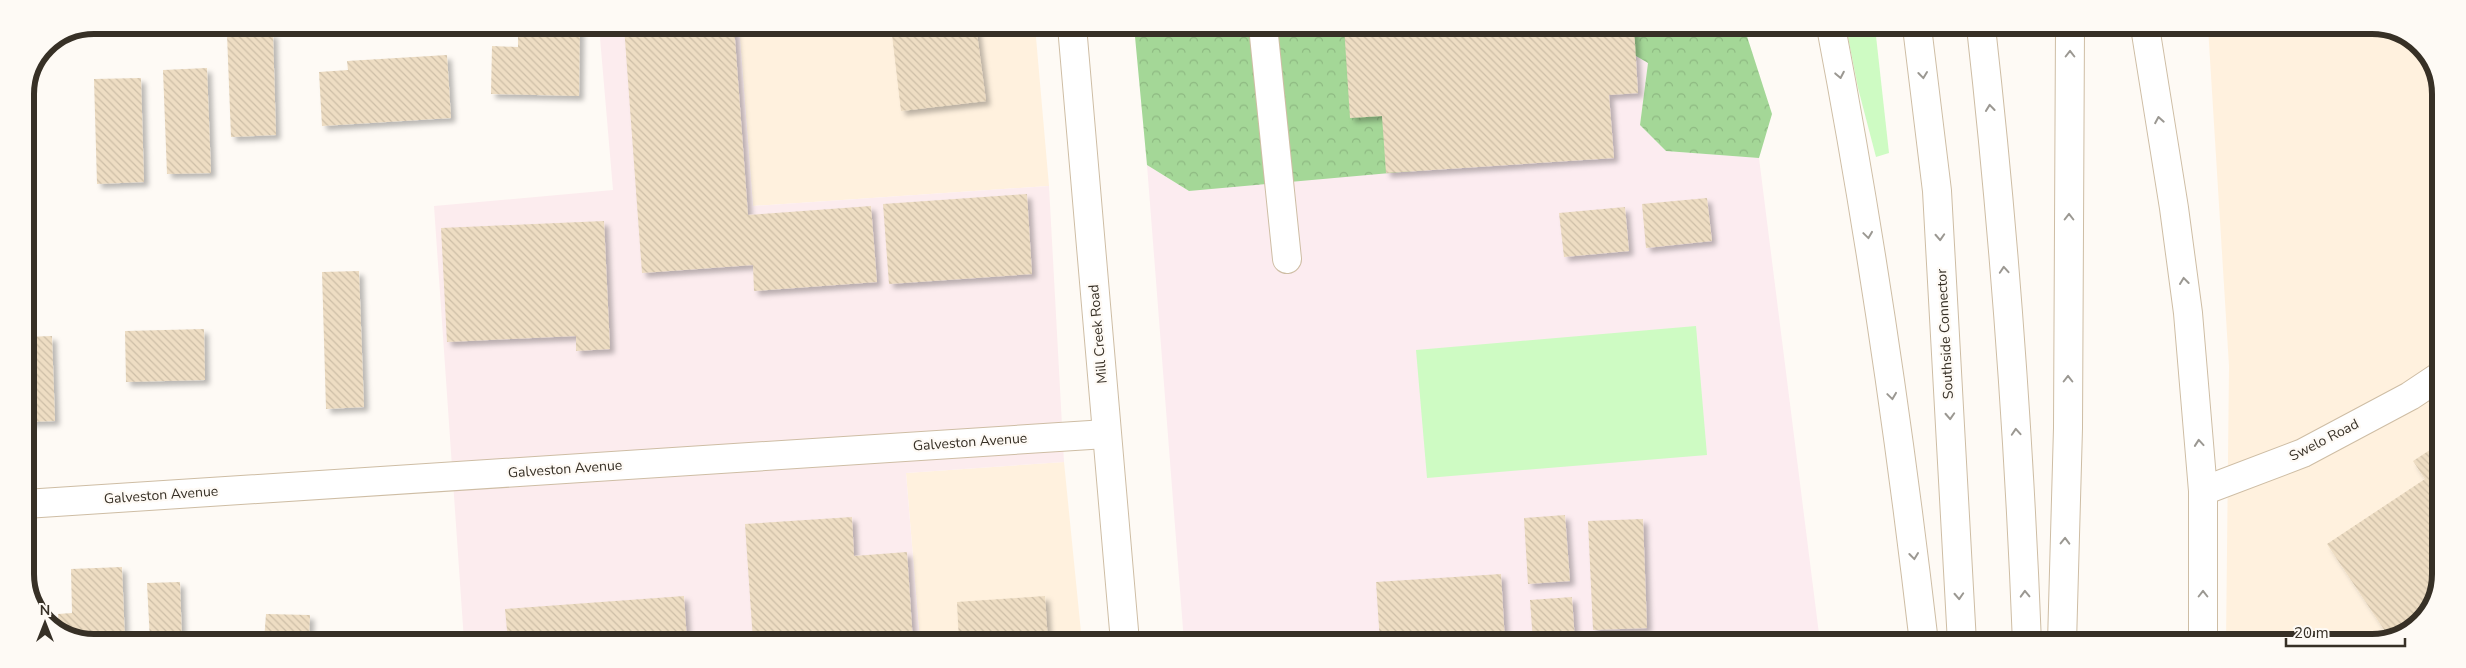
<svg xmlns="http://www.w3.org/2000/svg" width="2466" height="668" viewBox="0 0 2466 668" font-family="'Nunito Sans',sans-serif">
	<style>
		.built { fill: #fff1de }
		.industrial { fill: #fcecee }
		.education { fill: #fcecf0 }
		.grass { fill: #cefbc3 }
		.forest { fill: url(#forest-crowns) }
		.building { fill: url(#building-back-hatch); filter: url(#shadow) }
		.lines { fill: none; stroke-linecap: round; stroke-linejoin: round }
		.minor-casing { stroke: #cebda4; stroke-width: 30 }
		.highway-casing { stroke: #cebda4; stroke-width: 30 }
		.minor { stroke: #fff; stroke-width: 28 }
		.highway { stroke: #fff; stroke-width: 28 }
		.oneway { stroke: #9b9892 }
		.labels { text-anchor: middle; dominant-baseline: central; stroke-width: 4.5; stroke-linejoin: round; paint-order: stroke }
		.street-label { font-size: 14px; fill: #373026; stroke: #fefaf5 }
		.rim { fill: none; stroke: #373026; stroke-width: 6 }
	</style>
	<defs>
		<pattern id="forest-crowns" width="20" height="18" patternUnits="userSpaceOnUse" patternTransform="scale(1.25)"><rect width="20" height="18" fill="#a4d797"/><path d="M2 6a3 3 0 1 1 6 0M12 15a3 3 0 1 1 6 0" fill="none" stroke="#8eb982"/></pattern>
		<pattern id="building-back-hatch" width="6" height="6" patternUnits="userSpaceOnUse" patternTransform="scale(1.25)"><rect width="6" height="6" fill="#eeddc3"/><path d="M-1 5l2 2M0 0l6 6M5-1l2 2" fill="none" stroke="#cdbea7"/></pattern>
		<filter id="shadow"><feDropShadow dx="4.5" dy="4.5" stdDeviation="2.5" flood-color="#0004"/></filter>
	</defs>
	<rect width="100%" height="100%" fill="#fefaf5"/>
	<g class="built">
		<polygon points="739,26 1035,26 1049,186 753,206"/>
		<polygon points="2208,27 2390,27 2424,49 2441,89 2439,592 2414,629 2372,643 2226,643 2229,366"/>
		<polygon points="1064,462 1082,642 920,642 906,473"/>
	</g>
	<polygon class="industrial" points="599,26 739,26 753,206 1049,186 1064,462 906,473 920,642 464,641 434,206 613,190"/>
	<polygon class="education" points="1601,36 1648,63 1640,125 1666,151 1759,158 1820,642 1184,642 1147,165 1189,191"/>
	<g class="grass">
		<polygon points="1846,27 1875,27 1889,153 1876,157 1858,88"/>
		<polygon points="1696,326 1707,455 1427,478 1416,350"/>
	</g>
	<polygon class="forest" points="1134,26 1744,27 1772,114 1759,158 1666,151 1640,125 1648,63 1602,36 1446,168 1189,191 1147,165"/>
	<g class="building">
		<polygon points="518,25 580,25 579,96 491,94 492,46 518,47"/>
		<polygon points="624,26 734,26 748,215 871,206 877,282 754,291 753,265 642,273"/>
		<polygon points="891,26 976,26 986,101 901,111"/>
		<polygon points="1344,26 1634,27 1638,93 1609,95 1614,158 1386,173 1382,116 1350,118"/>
		<polygon points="273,33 276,135 231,137 227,34"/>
		<polygon points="447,55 451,118 322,126 319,72 348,70 347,61"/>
		<polygon points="207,68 211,173 167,174 163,70"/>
		<polygon points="141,78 144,182 97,184 94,79"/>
		<polygon points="1027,194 1032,274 889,284 883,204"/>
		<polygon points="1707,198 1712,241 1646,248 1642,204"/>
		<polygon points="1625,207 1629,251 1564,257 1559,213"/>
		<polygon points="604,221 610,349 576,351 576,336 447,342 441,228"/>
		<polygon points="359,271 364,407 326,409 322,272"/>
		<polygon points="204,329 205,380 126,382 125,331"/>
		<polygon points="52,336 55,421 25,422 25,337"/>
		<polygon points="2439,444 2439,592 2414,629 2389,637 2327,544 2425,479 2413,461"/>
		<polygon points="1565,515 1570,581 1528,584 1524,518"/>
		<polygon points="852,517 854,556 907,552 913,642 753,641 745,524"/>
		<polygon points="1643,519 1647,628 1593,630 1588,521"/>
		<polygon points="122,567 125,641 76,641 59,630 58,614 72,613 71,569"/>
		<polygon points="1501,574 1505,642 1380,642 1376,582"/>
		<polygon points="180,582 182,641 150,641 147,583"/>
		<polygon points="684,596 687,641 508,641 505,609"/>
		<polygon points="1045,596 1048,642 959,642 957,602"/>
		<polygon points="1572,597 1575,642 1533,642 1530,600"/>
		<polygon points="266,614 310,615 309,641 264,641"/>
	</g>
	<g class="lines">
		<g class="minor-casing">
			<g id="minor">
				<polyline points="1072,26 1125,642"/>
				<polyline points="1263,26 1287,259"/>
				<polyline points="2203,491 2303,453 2410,396 2440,376"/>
				<polyline points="25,504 1106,434"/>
			</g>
		</g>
		<g class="highway-casing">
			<g id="highway">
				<path d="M1831 27C1870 231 1900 436 1924 643"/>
				<polyline points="1917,27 1937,191 1962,643"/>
				<path d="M1981 27C2004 231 2019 437 2027 643"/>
				<polyline points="2145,27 2174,208 2188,313 2203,491 2203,643"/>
				<polyline points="2062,643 2068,428 2070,27"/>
			</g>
		</g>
		<use href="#minor" class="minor"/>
		<use href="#highway" class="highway"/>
	</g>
	<defs><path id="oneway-chevron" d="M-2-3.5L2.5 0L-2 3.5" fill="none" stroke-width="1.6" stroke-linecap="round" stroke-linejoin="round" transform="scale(1.25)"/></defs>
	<g class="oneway">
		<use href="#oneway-chevron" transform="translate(2070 54) rotate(-90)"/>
		<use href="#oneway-chevron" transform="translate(1840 75) rotate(79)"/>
		<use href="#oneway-chevron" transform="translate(1923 75) rotate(83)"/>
		<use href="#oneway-chevron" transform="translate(1990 108) rotate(-96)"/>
		<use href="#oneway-chevron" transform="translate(2159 120) rotate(-100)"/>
		<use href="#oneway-chevron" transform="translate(2069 217) rotate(-90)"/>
		<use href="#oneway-chevron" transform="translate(1868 235) rotate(82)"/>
		<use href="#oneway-chevron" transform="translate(1940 237) rotate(87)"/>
		<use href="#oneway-chevron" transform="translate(2004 270) rotate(-94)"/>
		<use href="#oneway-chevron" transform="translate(2184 281) rotate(-97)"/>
		<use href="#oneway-chevron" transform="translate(2068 379) rotate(-90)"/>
		<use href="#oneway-chevron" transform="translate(1892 396) rotate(82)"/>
		<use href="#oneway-chevron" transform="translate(1950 416) rotate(87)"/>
		<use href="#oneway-chevron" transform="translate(2016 432) rotate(-94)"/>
		<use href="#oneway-chevron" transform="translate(2199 443) rotate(-95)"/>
		<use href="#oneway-chevron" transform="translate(2065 541) rotate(-89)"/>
		<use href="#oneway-chevron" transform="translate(1914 556) rotate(83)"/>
		<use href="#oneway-chevron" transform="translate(2025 594) rotate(-92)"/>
		<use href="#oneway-chevron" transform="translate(2203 594) rotate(-90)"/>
		<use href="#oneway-chevron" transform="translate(1959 596) rotate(87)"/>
	</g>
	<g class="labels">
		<g class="street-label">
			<text transform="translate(1098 334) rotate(-95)">Mill Creek Road</text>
			<text transform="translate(1945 334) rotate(-93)">Southside Connector</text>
			<text transform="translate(2324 440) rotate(-27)">Swelo Road</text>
			<text transform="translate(970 442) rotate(-4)">Galveston Avenue</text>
			<text transform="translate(565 469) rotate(-4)">Galveston Avenue</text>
			<text transform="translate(161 495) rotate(-4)">Galveston Avenue</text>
		</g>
	</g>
	<path d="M0 0H2466V668H0ZM94 34H2372A60 60 0 0 1 2432 94V574A60 60 0 0 1 2372 634H94A60 60 0 0 1 34 574V94A60 60 0 0 1 94 34Z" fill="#fefaf5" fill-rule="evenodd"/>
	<path class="rim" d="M94 34H2372A60 60 0 0 1 2432 94V574A60 60 0 0 1 2372 634H94A60 60 0 0 1 34 574V94A60 60 0 0 1 94 34Z"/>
	<g transform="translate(45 623)" stroke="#fefaf5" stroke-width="4" paint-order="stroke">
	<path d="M0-4L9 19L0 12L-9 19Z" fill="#373026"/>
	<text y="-8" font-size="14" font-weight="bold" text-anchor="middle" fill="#373026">N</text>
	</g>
	<path d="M2286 638v8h119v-8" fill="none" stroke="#373026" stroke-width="2.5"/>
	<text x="2294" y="638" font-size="15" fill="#373026" stroke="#fefaf5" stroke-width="4" paint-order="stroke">20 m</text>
</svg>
